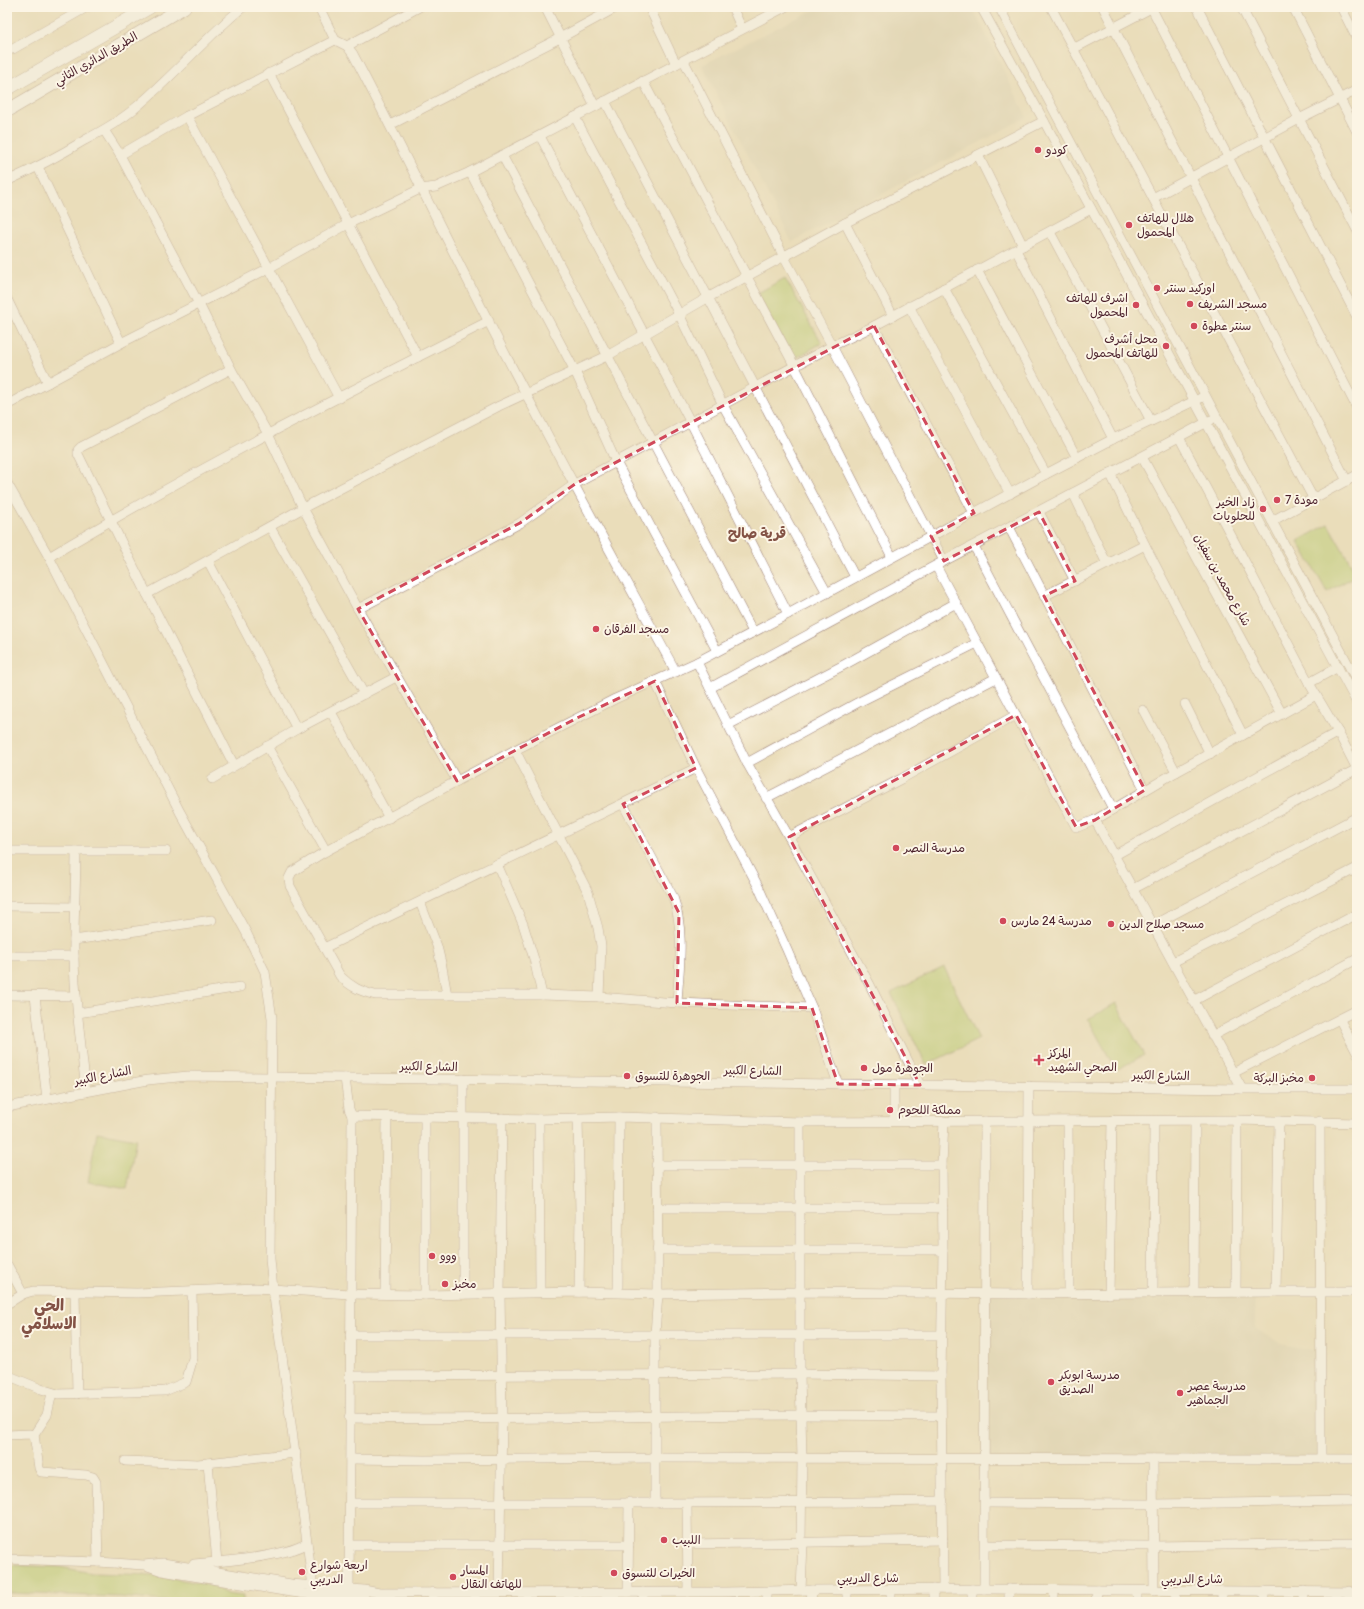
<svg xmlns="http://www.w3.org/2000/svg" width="1364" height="1609" viewBox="0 0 1364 1609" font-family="Pangolin,'Playpen Sans Arabic',sans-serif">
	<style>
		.built { fill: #dad0b1 }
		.green { fill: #b6cb6f; stroke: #80754d }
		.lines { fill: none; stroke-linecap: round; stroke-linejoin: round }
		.minor-casing { stroke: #9a7e72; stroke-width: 10 }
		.highway-casing { stroke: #9a7e72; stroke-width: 14 }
		.minor { stroke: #fff; stroke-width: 9 }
		.highway { stroke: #fff; stroke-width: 13 }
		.marked { fill: none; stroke: #d1495b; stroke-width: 3; stroke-dasharray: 8 5; stroke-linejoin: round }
		.poi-dot { fill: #d1495b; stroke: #fcf5e5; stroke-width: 1.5 }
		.labels { text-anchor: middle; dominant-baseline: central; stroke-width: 4; stroke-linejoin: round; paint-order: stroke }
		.street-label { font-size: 12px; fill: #4a1f2b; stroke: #fcf5e5 }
		.poi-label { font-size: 12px; fill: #4a1f2b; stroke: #fcf5e5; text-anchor: start }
		.quarter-label { font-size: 14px; font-weight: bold; fill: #835245; stroke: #fcf5e5 }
		.district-label { font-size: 16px; font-weight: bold; fill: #835245; stroke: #fcf5e5 }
	</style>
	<rect width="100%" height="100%" fill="#fcf5e5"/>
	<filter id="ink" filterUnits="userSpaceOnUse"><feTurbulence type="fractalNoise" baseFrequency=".025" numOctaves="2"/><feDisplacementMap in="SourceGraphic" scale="8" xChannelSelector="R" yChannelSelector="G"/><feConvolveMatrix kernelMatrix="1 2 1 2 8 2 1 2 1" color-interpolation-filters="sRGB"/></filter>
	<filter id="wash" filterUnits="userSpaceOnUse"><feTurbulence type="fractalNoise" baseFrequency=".012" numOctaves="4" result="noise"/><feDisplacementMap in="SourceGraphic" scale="16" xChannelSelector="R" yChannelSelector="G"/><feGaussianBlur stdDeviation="0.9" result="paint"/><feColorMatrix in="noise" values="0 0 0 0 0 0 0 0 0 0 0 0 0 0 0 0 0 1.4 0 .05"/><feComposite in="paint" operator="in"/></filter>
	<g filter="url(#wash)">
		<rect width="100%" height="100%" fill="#eaddba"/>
		<g class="built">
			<polygon points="819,7 972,7 1027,117 792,242 702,65"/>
			<polygon points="1256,1293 1255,1328 1281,1344 1318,1351 1320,1458 984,1459 984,1294"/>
		</g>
		<g class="green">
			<polygon points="785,278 822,343 794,359 756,294"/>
			<polygon points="1328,524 1357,575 1327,592 1298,541"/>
			<polygon points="944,967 979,1039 926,1065 891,993"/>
			<polygon points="1116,1003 1144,1055 1116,1070 1088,1019"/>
			<polygon points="97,1132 136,1139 127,1189 88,1182"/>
			<polygon points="7,1565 60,1567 92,1573 155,1575 211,1585 227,1594 243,1596 243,1602 175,1602 120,1597 7,1593"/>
		</g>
	</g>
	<g filter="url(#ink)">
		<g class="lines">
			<g class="minor-casing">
				<g id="minor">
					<path d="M319 7 335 40 347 46 353 54C412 167 467 282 526 394 575 488 626 580 676 672"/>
					<polyline points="545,7 595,106"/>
					<polyline points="649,7 676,64"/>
					<polyline points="732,7 742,29"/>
					<polyline points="981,7 1044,121 1357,703"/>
					<polyline points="999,7 1357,681"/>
					<polyline points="1051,7 1313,498"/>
					<polyline points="1103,7 1347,481"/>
					<polyline points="1151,7 1357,408"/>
					<polyline points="1197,7 1357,317"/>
					<polyline points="1241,7 1357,230"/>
					<polyline points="1293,7 1357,132"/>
					<polyline points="1341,7 1357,39"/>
					<polyline points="7,8 7,7"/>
					<polyline points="347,46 419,7"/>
					<polyline points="7,48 9,50 13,49 87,7"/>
					<polyline points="1073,49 1153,7"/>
					<polyline points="684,61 784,257 832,346 944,561"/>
					<polyline points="269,73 418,357"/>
					<polyline points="643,81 795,367 892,557"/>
					<polyline points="605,101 855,577"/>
					<polyline points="187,116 339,398"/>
					<polyline points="575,117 679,314 723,405 827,593"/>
					<polyline points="390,125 560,38 617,7"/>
					<polyline points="104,130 120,155 199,304 231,369 268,434 303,508 358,609 457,781"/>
					<polyline points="540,136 691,423 788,614"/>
					<polyline points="120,155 187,116 335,40"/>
					<polyline points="502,155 753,632"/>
					<polyline points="978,155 1023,246"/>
					<polyline points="38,167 121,343"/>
					<polyline points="470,172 575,371 616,462 717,651"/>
					<path d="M7 181C34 169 60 155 85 140 102 131 120 121 134 109 173 77 204 39 243 7"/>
					<polyline points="1153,198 1299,119 1357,90"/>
					<polyline points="845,223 893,316"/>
					<polyline points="1050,232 1151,421"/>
					<polyline points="1016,250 1113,439"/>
					<polyline points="977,270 1077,458"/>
					<polyline points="944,288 1046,474"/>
					<polyline points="7,299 48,383"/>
					<polyline points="909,306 1010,494"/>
					<polyline points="874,326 974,513"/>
					<polyline points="231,369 81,447 78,450 78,454 147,594 234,765"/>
					<polyline points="7,405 121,343 269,268 348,224 420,189 436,187 470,172 785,7"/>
					<polyline points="1179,437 1309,683 1338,732 1357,769"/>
					<polyline points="1142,457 1282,714"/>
					<polyline points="1110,473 1145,545 1243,735"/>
					<polyline points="7,483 49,557 180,812 246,932 265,972 272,1018 270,1259 273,1289 313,1587 313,1602"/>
					<polyline points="1073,493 1107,564"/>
					<polyline points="1039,512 1075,581"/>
					<polyline points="1272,521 1357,475"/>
					<polyline points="270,527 364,694"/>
					<polyline points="1009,527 1145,790"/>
					<polyline points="974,546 1113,809"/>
					<path d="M49 557C192 471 340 396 489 321"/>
					<polyline points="208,561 297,729"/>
					<polyline points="936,566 1076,827 1078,827 1095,820 1176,772 1316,695"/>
					<polyline points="147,594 303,508 499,406 607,356 709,297 845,223 1044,121"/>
					<polyline points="1044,596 1145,545"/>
					<polyline points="358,609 461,555 520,523 575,484 832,346 874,326 1091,209"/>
					<polyline points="697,662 747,763 789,837 870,985 920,1085"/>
					<polyline points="655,681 696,768 758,886 787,950 812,1008 838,1084"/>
					<polyline points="1309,683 1338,667"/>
					<polyline points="710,688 944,561 1211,420"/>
					<polyline points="1185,704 1210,754"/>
					<polyline points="1143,710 1176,772"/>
					<polyline points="331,712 389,818"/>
					<polyline points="728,725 842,666 956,603"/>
					<polyline points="267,746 326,851"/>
					<polyline points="515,750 588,892 598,928 601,946 599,997"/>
					<polyline points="747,763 857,703 977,643"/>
					<polyline points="212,779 297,729 396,677"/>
					<polyline points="766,798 996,678"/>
					<path d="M623 804 673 897C685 931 679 968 677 1003"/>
					<polyline points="1095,820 1242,1089"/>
					<polyline points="789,837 901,779 1016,715"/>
					<polyline points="7,851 166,851"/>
					<path d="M76 851C76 881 74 910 74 940 73 990 81 1041 86 1092"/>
					<polyline points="1115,855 1338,732"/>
					<polyline points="497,864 523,924 534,959 542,995"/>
					<polyline points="1133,889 1357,769"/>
					<polyline points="420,902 437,946 442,967 447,995"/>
					<polyline points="7,906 76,907"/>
					<polyline points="1153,925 1357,817"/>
					<polyline points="74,940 212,920"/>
					<polyline points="324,948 696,768"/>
					<polyline points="7,956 74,956"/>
					<polyline points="1173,962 1357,868"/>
					<polyline points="7,995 76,996"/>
					<polyline points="35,996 47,1099"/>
					<polyline points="1193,1001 1357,914"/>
					<path d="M812 1008 677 1003 599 997 542 995H375C360 991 351 987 340 976L290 886 289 878 292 872 326 851 515 750 615 699 697 662 788 614 1046 474 1113 439 1205 396"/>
					<polyline points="78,1013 240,987"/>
					<polyline points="1340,1020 1357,1053"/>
					<polyline points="1212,1036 1357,959"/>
					<polyline points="1233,1073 1357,1010"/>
					<polyline points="345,1078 349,1109 352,1116"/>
					<polyline points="894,1085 894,1121"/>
					<polyline points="7,1107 148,1080 188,1076 1242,1089 1357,1089"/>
					<polyline points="539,1119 540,1292"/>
					<polyline points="578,1119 580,1212 579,1292"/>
					<polyline points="1320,1121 1321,1459"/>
					<polyline points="800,1122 800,1374 802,1459 801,1544"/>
					<polyline points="1068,1122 1069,1294"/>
					<polyline points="656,1165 942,1165"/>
					<polyline points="657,1208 943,1208"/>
					<polyline points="657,1250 943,1250"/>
					<polyline points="7,1264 23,1294"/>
					<polyline points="618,1292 619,1117"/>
					<polyline points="1236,1292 1237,1120"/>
					<polyline points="1276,1292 1279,1121"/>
					<polyline points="75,1293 77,1394"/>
					<polyline points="385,1293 387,1117"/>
					<polyline points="1194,1293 1195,1121"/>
					<polyline points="463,1294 463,1079"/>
					<polyline points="1028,1294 1029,1086"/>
					<polyline points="1109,1294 1112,1120"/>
					<polyline points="1153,1294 1154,1121"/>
					<polyline points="425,1295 425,1117"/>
					<polyline points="7,1304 23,1294 33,1291 137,1293 256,1288 350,1294 425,1295 579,1292 658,1294 800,1292 1028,1294 1276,1292 1357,1292"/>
					<polyline points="350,1335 942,1335"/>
					<polyline points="7,1375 41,1389 58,1394 165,1391 186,1382 193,1358 192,1291"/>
					<polyline points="349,1376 800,1374 941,1376"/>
					<path d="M349 1418C501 1421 652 1415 803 1415 849 1415 895 1416 941 1416"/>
					<polyline points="7,1435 30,1434 34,1435 39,1468 41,1472 86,1475 93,1477 96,1482 98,1562"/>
					<polyline points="34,1435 47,1415 52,1393"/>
					<polyline points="350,1459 425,1460 656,1458 1357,1459"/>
					<polyline points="1153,1459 1154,1591"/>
					<polyline points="125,1461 198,1464 296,1453"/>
					<polyline points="208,1463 217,1562"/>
					<path d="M350 1503C548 1503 745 1504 943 1501"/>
					<polyline points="655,1503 655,1334 658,1294 657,1117"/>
					<polyline points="985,1503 1153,1504 1357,1501"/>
					<polyline points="687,1504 688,1592"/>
					<polyline points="688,1544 943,1540"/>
					<polyline points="350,1545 629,1545"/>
					<polyline points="985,1545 1154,1546 1357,1543"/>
					<polyline points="7,1559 98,1562 144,1565 163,1563 291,1584 364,1590 379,1593 726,1592 812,1590 984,1589 1357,1592"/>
					<path d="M194 1564C221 1562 286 1557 307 1543"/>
					<polyline points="148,1566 162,1571 284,1591 313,1595 364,1595"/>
					<polyline points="349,1589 352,1116 539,1119 619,1117 800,1122 1237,1120 1357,1123"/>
					<polyline points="943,1589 941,1376 943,1250 942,1165 944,1121"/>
					<polyline points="984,1589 985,1121"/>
					<polyline points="1009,1589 1009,1602"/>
					<polyline points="801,1590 803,1544"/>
					<polyline points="847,1590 847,1602"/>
					<polyline points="475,1591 475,1602"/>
					<polyline points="1176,1591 1176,1602"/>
					<polyline points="1222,1591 1222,1602"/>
					<polyline points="499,1592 502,1418 500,1294 502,1118"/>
					<polyline points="628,1592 629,1502"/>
					<polyline points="7,1602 10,1602"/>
					<polyline points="433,1602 433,1592"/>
					<polyline points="643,1602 643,1592"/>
					<polyline points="767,1602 767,1592"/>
					<polyline points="811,1602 812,1590"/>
					<polyline points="891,1602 891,1590"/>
					<polyline points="933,1602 933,1589"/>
					<polyline points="972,1602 972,1589"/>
					<polyline points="1054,1602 1054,1589"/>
					<polyline points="1096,1602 1097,1590"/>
					<polyline points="1137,1602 1137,1591"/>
					<polyline points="1264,1602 1264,1591"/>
					<polyline points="1304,1602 1304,1591"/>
					<polyline points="1349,1602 1349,1591"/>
				</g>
			</g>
			<g class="highway-casing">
				<g id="highway">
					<polyline points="7,89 150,7"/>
					<polyline points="7,111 184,7"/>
				</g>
			</g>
			<use href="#minor" class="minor"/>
			<use href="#highway" class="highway"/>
		</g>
	</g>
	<path d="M0 0H1364V1609H0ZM874 326 974 513 931 536 944 561 1039 512 1075 581 1044 596 1145 790 1095 820 1076 827 1016 715 789 837 920 1085 838 1084 812 1008 677 1003 679 913 623 804 696 768 655 681 577 718 457 781 358 609 520 523 575 484Z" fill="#eaddba" fill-opacity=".55" fill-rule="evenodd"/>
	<path class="marked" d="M874 326 974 513 931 536 944 561 1039 512 1075 581 1044 596 1145 790 1095 820 1076 827 1016 715 789 837 920 1085 838 1084 812 1008 677 1003 679 913 623 804 696 768 655 681 577 718 457 781 358 609 520 523 575 484Z"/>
	<g class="poi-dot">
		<circle cx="1038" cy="150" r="4"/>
		<circle cx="1129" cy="225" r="4"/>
		<circle cx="1157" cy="288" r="4"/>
		<circle cx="1190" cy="304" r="4"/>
		<circle cx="1136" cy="305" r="4"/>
		<circle cx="1194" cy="326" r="4"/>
		<circle cx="1166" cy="346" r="4"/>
		<circle cx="1277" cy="500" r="4"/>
		<circle cx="1263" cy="509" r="4"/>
		<circle cx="596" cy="629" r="4"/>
		<circle cx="896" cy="848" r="4"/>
		<circle cx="1003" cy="921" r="4"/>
		<circle cx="1111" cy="924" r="4"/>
		<path d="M1037 1054h4v4h4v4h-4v4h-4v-4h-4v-4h4z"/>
		<circle cx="864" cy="1068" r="4"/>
		<circle cx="627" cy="1076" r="4"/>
		<circle cx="1312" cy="1078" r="4"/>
		<circle cx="890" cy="1110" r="4"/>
		<circle cx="432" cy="1256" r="4"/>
		<circle cx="445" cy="1284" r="4"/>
		<circle cx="1051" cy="1382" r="4"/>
		<circle cx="1180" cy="1393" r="4"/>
		<circle cx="664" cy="1540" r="4"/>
		<circle cx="302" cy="1572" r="4"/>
		<circle cx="614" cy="1573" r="4"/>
		<circle cx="453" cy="1577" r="4"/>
	</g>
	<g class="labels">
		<g class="street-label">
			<text transform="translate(96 59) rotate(-30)">الطريق الدائري الثاني</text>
			<text transform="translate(1222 580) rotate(61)">شارع محمد بن سفيان</text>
			<text transform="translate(429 1067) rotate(1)">الشارع الكبير</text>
			<text transform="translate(753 1071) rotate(1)">الشارع الكبير</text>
			<text transform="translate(103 1076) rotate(-11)">الشارع الكبير</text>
			<text transform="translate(1161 1076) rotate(1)">الشارع الكبير</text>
			<text x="868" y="1578">شارع الدريبي</text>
			<text x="1192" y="1579">شارع الدريبي</text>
		</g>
		<g class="poi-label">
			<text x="1046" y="150">كودو</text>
			<text x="1137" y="218">هلال للهاتف<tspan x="1137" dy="14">المحمول</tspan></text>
			<text x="1165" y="288">اوركيد سنتر</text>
			<text x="1128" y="298" text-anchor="end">اشرف للهاتف<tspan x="1128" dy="14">المحمول</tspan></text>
			<text x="1198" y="304">مسجد الشريف</text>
			<text x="1202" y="326">سنتر عطوة</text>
			<text x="1158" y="339" text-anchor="end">محل أشرف<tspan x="1158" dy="14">للهاتف المحمول</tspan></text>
			<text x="1285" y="500">مودة 7</text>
			<text x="1255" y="502" text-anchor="end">زاد الخير<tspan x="1255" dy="14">للحلويات</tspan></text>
			<text x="604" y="629">مسجد الفرقان</text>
			<text x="904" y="848">مدرسة النصر</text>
			<text x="1011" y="921">مدرسة 24 مارس</text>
			<text x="1119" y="924">مسجد صلاح الدين</text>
			<text x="1048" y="1053">المركز<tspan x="1048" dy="14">الصحي الشهيد</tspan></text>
			<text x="872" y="1068">الجوهرة مول</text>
			<text x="635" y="1076">الجوهرة للتسوق</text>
			<text x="1304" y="1078" text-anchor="end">مخبز البركة</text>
			<text x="898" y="1110">مملكة اللحوم</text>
			<text x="440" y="1256">ووو</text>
			<text x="453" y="1284">مخبز</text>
			<text x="1059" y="1375">مدرسة ابوبكر<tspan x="1059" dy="14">الصديق</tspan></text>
			<text x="1188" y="1386">مدرسة عصر<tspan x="1188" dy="14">الجماهير</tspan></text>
			<text x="672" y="1540">اللبيب</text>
			<text x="310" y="1565">اربعة شوارع<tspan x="310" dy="14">الدريبي</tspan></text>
			<text x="461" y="1570">المسار<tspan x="461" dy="14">للهاتف النقال</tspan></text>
			<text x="622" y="1573">الخيرات للتسوق</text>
		</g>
		<g class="quarter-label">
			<text x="757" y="533">قرية صالح</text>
		</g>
		<g class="district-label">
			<text x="49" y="1306">الحي<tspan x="49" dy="18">الاسلامي</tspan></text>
		</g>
	</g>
	<rect width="1364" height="1609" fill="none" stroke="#fcf5e5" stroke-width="24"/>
</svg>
